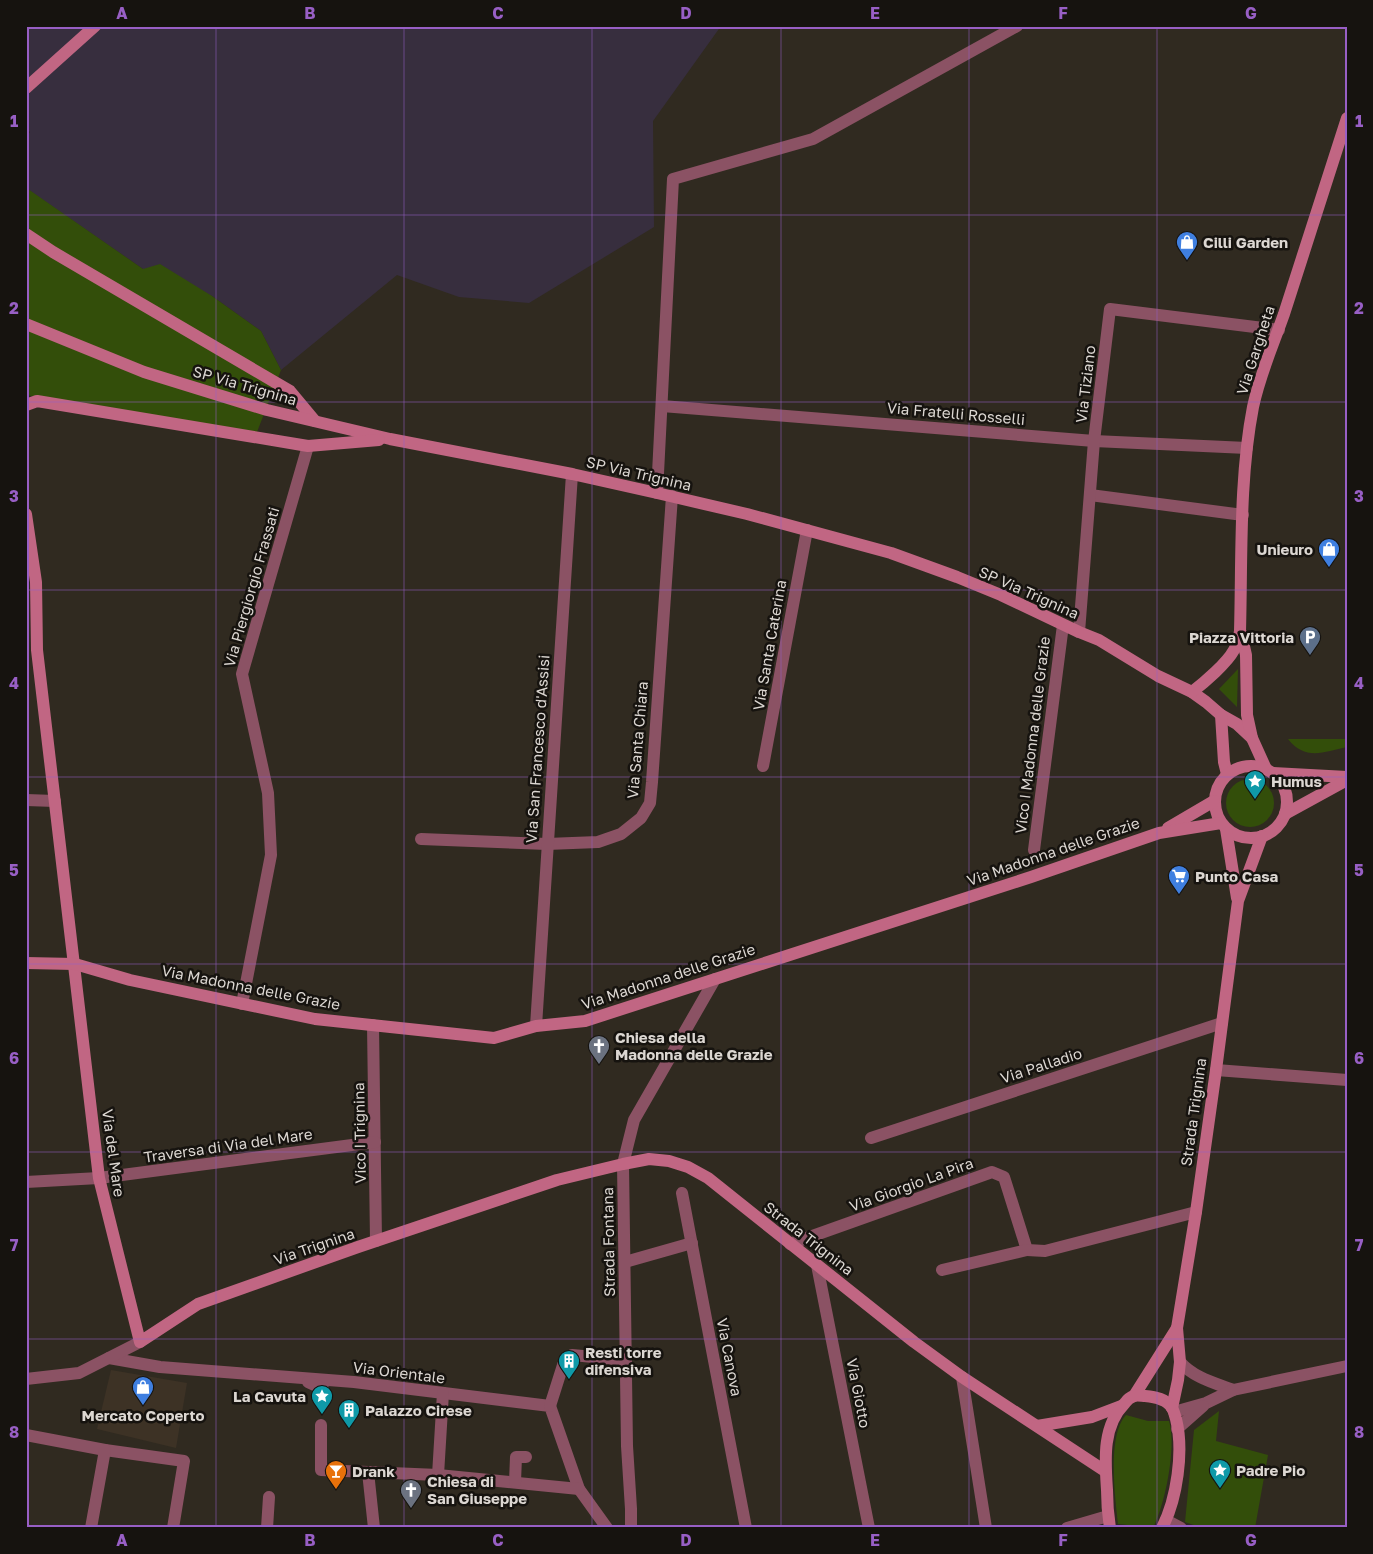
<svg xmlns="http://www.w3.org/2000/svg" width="1373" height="1554" viewBox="0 0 1373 1554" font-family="'Golos Text',sans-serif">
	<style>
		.built { fill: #3d3225 }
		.industrial { fill: #372e3e }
		.green { fill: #334e0a }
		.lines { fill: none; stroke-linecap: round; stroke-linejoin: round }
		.street { stroke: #8b5264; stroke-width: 12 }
		.secondary { stroke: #c16683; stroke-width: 12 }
		.grid { fill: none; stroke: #985fc5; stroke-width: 1; stroke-opacity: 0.55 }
		.labels { text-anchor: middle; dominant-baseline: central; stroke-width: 5; stroke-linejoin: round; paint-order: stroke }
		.poi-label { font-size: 15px; font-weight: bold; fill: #dcd7d2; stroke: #16130f; text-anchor: start }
		.street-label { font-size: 15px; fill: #dcd7d2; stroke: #16130f }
		.neatline { fill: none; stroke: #985fc5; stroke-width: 2 }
		.grid-label { font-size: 16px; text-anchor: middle; font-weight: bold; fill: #985fc5 }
	</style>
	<rect width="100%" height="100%" fill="#302a20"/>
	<polygon class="built" points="111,1370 187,1383 176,1448 97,1429"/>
	<polygon class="industrial" points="26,26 721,26 653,121 654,227 529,303 459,297 397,275 281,370 261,331 212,296 143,269 27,189 26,138 30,132 26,129"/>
	<g class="green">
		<polygon points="26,183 28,189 143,269 160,264 212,296 261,331 281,370 257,432 26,395"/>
		<polygon points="1238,669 1237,707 1219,689"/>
		<path d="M1288 739H1347V747C1324 752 1305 761 1288 739Z"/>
		<circle cx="1250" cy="803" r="24"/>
		<polygon points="1219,1411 1216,1441 1268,1455 1255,1528 1202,1528 1185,1522 1194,1430"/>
		<path d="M1126 1415 1148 1421H1169C1177 1446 1165 1505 1153 1528 1141 1528 1130 1525 1118 1524 1115 1497 1107 1435 1126 1415Z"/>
	</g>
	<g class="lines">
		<g class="street">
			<polyline points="662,406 1094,441 1247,448"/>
			<polyline points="657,493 673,179 813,139 1017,26"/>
			<polyline points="1090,495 1243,515"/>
			<polyline points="1079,632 1094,441 1110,309 1279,330"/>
			<polyline points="763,766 807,530"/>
			<polyline points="26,800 55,801"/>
			<polyline points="421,839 547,844 598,842 621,834 641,818 650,803 652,782 672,496"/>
			<polyline points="1034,850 1063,625"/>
			<polyline points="242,1004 271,855 268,793 242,674 308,446"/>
			<polyline points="373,1025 376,1241"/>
			<polyline points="536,1026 572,474"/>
			<polyline points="1216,1070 1347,1080"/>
			<polyline points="871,1138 1222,1023"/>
			<polyline points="26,1182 99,1178 375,1142"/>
			<polyline points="682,1193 746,1528"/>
			<polyline points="790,1244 992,1172 1004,1177 1027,1250 1045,1251 1196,1212"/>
			<polyline points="625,1262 692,1243"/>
			<polyline points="817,1265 869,1528"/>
			<polyline points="942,1270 1027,1250"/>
			<polyline points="109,1358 160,1367 354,1382 550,1406 579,1489 607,1528"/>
			<path d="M1180 1362C1194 1378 1215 1383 1233 1390"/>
			<polyline points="962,1377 986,1528"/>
			<polyline points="26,1379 79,1373 140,1342"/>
			<polyline points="308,1382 323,1389 323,1400"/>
			<polyline points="550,1406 563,1365 572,1355 626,1360"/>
			<polyline points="1174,1412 1206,1403 1233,1390 1347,1366"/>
			<polyline points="321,1425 321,1470 438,1475 579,1489"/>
			<polyline points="1177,1429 1203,1406"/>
			<polyline points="26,1435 105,1450 184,1461 173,1528"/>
			<polyline points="368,1472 374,1528"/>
			<polyline points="438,1475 443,1393"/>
			<polyline points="515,1482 516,1457 526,1457"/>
			<polyline points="1166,1520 1181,1528"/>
			<polyline points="91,1528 105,1450"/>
			<polyline points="267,1528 269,1497"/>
			<polyline points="631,1528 631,1509 627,1446 623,1164 634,1120 715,979"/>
			<polyline points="1067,1528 1108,1516"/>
		</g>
		<g class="secondary">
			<polyline points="26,88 95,26"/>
			<polyline points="26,234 53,252 290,391 315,421"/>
			<polyline points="26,324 144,372 267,410 390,439 572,474 657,493 747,514 891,553 957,577 1001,595 1079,632 1099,640 1158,676 1192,692 1206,702 1221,715 1237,724 1252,738"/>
			<polyline points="26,405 37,401 308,446 379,440"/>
			<polyline points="26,514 36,582 37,650 99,1178 140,1342 198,1304 358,1247 557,1180 623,1164 649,1159 669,1161 688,1167 708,1178 914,1342 962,1377 1105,1471"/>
			<polyline points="1241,633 1246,655 1247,715 1252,738 1266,769"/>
			<path d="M1192 692C1205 682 1227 663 1234 650 1238 644 1239 637 1240 631 1242 558 1239 479 1253 407 1260 374 1273 345 1284 314 1305 249 1326 183 1347 118"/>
			<polyline points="1221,715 1224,762 1227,774"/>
			<circle cx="1251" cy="802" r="36"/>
			<polyline points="1273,773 1347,777"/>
			<polyline points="1285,814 1347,780"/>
			<polyline points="1168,828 1214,801"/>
			<polyline points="1226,829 1237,898"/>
			<polyline points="26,963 75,964 130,980 315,1019 494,1038 536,1026 585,1021 1031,877 1159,833 1221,823"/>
			<polyline points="1134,1396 1177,1328"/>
			<polyline points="1172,1408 1178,1380 1180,1362 1177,1328 1196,1212 1216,1070 1238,901 1262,836"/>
			<polyline points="1037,1426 1092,1417 1121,1406"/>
			<path d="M1110 1528C1108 1515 1107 1502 1107 1490 1105 1460 1102 1426 1125 1403 1127 1400 1131 1397 1134 1396 1137 1395 1142 1396 1145 1396 1155 1397 1167 1399 1172 1408 1174 1411 1175 1416 1176 1419 1184 1451 1177 1499 1162 1528"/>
		</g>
	</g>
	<path class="grid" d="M216 26V1528M404 26V1528M592 26V1528M781 26V1528M969 26V1528M1157 26V1528M26 215H1347M26 402H1347M26 590H1347M26 777H1347M26 964H1347M26 1152H1347M26 1339H1347"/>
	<defs>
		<g id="shop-pin" transform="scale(1.125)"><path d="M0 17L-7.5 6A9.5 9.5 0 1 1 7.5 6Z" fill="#3f7fe0" stroke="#16130f"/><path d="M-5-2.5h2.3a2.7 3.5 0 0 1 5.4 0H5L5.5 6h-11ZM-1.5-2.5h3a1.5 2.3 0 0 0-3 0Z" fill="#fff"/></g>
		<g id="parking-pin" transform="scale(1.125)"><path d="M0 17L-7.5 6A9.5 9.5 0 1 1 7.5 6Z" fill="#5c6f8a" stroke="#16130f"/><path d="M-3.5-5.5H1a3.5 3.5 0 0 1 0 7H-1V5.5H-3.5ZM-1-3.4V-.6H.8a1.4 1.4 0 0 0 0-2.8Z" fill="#fff"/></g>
		<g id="sight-pin" transform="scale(1.125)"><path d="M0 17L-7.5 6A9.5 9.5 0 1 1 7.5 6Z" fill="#0f9aa8" stroke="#16130f"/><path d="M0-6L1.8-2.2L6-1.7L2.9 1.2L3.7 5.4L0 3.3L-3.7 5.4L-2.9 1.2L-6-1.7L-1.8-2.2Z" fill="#fff"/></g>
		<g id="supermarket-pin" transform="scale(1.125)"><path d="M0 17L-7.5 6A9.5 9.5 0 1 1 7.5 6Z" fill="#3f7fe0" stroke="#16130f"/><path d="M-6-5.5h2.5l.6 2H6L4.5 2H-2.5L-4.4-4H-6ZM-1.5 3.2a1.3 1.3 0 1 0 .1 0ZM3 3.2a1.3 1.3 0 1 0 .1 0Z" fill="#fff"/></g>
		<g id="church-pin" transform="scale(1.125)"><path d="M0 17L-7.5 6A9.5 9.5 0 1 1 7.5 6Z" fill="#6b7280" stroke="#16130f"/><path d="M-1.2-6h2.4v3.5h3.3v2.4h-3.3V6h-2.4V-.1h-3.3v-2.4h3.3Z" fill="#fff"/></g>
		<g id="building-pin" transform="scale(1.125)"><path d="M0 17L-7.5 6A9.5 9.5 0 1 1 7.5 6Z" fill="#0f9aa8" stroke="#16130f"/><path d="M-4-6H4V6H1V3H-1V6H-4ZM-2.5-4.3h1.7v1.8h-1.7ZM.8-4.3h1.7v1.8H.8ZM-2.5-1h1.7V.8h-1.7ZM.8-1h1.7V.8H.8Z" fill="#fff"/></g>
		<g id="bar-pin" transform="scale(1.125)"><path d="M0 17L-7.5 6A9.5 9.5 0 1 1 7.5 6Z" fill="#e8710a" stroke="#16130f"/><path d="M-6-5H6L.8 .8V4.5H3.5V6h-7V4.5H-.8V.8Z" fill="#fff"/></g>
	</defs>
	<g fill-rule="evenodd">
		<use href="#shop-pin" x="1187" y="242"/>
		<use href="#shop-pin" x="1329" y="549"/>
		<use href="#parking-pin" x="1310" y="637"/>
		<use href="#sight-pin" x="1255" y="781"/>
		<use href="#supermarket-pin" x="1179" y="876"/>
		<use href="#church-pin" x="599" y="1046"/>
		<use href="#building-pin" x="569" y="1361"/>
		<use href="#shop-pin" x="143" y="1387"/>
		<use href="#sight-pin" x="322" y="1396"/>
		<use href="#building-pin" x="349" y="1410"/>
		<use href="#sight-pin" x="1220" y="1470"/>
		<use href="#bar-pin" x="336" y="1471"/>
		<use href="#church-pin" x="411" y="1490"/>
	</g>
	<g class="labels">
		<g class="poi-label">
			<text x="1203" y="242">Cilli Garden</text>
			<text x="1313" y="549" text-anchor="end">Unieuro</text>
			<text x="1294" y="637" text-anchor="end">Piazza Vittoria</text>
			<text x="1271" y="781">Humus</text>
			<text x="1195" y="876">Punto Casa</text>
			<text x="615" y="1037">Chiesa della<tspan x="615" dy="17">Madonna delle Grazie</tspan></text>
			<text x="585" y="1352">Resti torre<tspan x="585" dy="17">difensiva</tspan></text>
			<text x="306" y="1396" text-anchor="end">La Cavuta</text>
			<text x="365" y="1410">Palazzo Cirese</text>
			<text x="143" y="1415" text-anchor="middle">Mercato Coperto</text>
			<text x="1236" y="1470">Padre Pio</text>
			<text x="352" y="1471">Drank</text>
			<text x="427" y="1481">Chiesa di<tspan x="427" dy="17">San Giuseppe</tspan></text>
		</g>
		<g class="street-label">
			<text transform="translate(1255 350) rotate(-72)">Via Gargheta</text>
			<text transform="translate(1085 384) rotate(-83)">Via Tiziano</text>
			<text transform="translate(245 385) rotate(16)">SP Via Trignina</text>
			<text transform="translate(956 413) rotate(5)">Via Fratelli Rosselli</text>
			<text transform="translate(639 473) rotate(13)">SP Via Trignina</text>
			<text transform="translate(251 587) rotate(-74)">Via Piergiorgio Frassati</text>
			<text transform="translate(1029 592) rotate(24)">SP Via Trignina</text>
			<text transform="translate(769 645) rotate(-80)">Via Santa Caterina</text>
			<text transform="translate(1032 735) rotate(-83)">Vico I Madonna delle Grazie</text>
			<text transform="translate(637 740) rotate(-85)">Via Santa Chiara</text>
			<text transform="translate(537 749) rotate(-86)">Via San Francesco d'Assisi</text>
			<text transform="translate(1053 851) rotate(-19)">Via Madonna delle Grazie</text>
			<text transform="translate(668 976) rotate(-18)">Via Madonna delle Grazie</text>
			<text transform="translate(251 987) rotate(11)">Via Madonna delle Grazie</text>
			<text transform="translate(1041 1065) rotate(-18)">Via Palladio</text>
			<text transform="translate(1193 1112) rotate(-82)">Strada Trignina</text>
			<text transform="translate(359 1133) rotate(-91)">Vico I Trignina</text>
			<text transform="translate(228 1145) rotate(-8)">Traversa di Via del Mare</text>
			<text transform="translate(114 1153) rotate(82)">Via del Mare</text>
			<text transform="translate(911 1184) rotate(-20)">Via Giorgio La Pira</text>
			<text transform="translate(809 1238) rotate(38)">Strada Trignina</text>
			<text transform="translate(608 1242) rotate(-91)">Strada Fontana</text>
			<text transform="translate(314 1246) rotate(-19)">Via Trignina</text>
			<text transform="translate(730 1357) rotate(79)">Via Canova</text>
			<text transform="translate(399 1372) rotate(7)">Via Orientale</text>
			<text transform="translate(859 1393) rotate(79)">Via Giotto</text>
		</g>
	</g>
	<rect width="1373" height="1554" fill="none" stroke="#16130f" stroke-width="55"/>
	<rect x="28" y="28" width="1318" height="1498" class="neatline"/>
	<g class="grid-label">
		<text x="122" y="19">A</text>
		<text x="310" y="19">B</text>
		<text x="498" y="19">C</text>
		<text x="686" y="19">D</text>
		<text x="875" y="19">E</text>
		<text x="1063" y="19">F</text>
		<text x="1251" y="19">G</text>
		<text x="14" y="127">1</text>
		<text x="1359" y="127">1</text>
		<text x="14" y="314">2</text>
		<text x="1359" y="314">2</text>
		<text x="14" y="502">3</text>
		<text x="1359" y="502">3</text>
		<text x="14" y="689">4</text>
		<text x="1359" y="689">4</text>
		<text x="14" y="876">5</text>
		<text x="1359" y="876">5</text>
		<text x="14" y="1064">6</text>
		<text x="1359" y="1064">6</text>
		<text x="14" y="1251">7</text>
		<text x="1359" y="1251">7</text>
		<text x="14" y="1438">8</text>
		<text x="1359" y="1438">8</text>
		<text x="122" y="1546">A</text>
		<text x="310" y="1546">B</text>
		<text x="498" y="1546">C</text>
		<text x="686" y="1546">D</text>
		<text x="875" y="1546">E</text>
		<text x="1063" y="1546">F</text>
		<text x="1251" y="1546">G</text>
	</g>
</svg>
